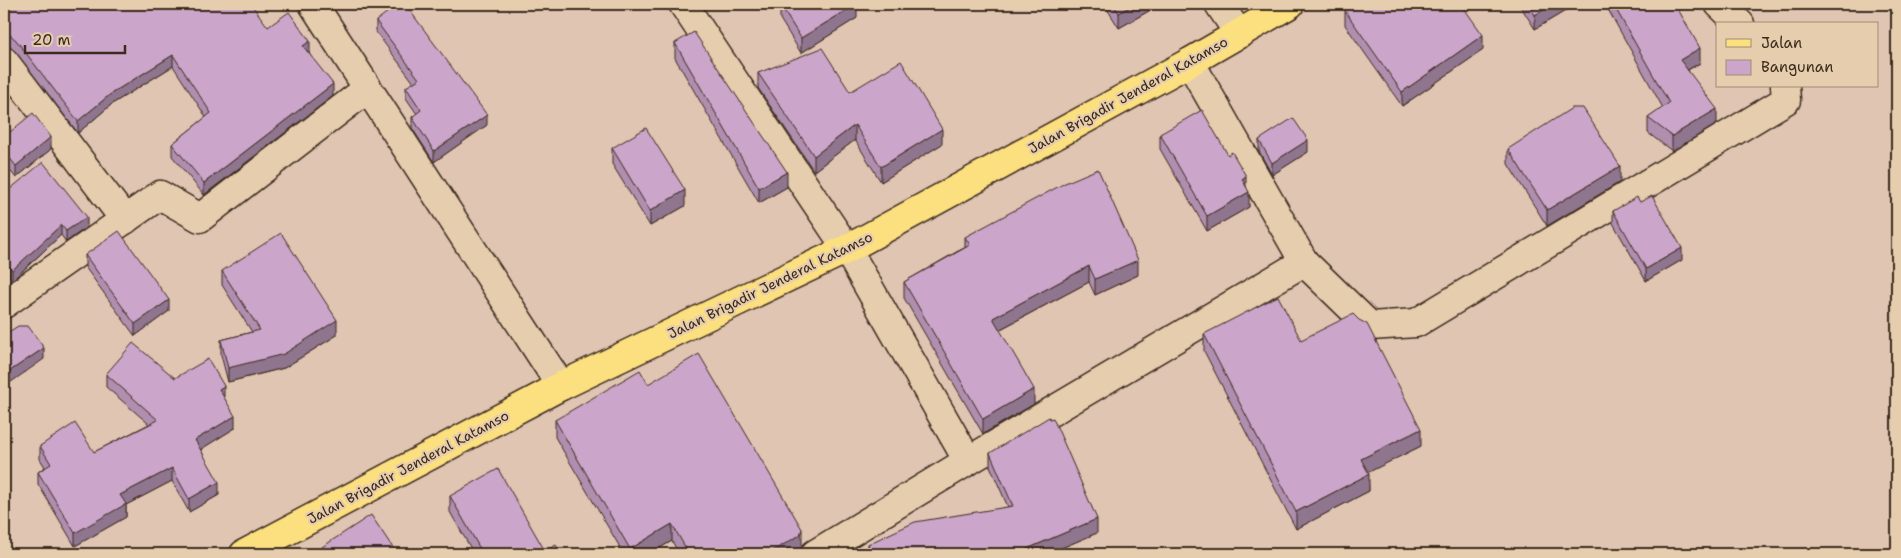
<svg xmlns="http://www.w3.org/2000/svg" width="1901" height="558" viewBox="0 0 1901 558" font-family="'Shantell Sans',sans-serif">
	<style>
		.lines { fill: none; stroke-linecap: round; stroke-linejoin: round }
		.minor-casing { stroke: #3b2a1e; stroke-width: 31 }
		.major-casing { stroke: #3b2a1e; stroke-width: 31 }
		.minor { stroke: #e5cdad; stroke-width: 28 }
		.major { stroke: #fce080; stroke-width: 28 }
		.wall { fill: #af8eaf; stroke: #3b2a1e }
		.shaded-wall { fill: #8f748e; stroke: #3b2a1e }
		.building { fill: #cca5cb; stroke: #3b2a1e }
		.labels { text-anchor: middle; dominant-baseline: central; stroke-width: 4.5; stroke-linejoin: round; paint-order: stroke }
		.street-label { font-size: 14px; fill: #3b2a1e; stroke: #e5cdad }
	</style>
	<rect width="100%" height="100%" fill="#e0c5b3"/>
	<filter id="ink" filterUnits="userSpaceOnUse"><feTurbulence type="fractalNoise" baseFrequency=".02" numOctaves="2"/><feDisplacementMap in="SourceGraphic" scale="10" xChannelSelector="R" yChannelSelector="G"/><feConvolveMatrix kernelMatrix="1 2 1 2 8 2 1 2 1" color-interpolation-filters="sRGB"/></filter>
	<g filter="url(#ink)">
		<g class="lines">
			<g class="minor-casing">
				<g id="minor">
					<polyline points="313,4 561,386"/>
					<polyline points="683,4 847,249 968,461"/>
					<polyline points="1219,4 1239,34"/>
					<polyline points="1719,4 1740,24"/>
					<polyline points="4,61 125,220"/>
					<polyline points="1190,62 1304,262 1370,326 1416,323 1786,100 1785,86"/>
					<polyline points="4,304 160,195 200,218 367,89"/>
					<polyline points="815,554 968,461 1304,262"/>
				</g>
			</g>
			<g class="major-casing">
				<polyline id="major" points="244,554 561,386 847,249 1190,62 1290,4"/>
			</g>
			<use href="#minor" class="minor"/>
			<use href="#major" class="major"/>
		</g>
		<g class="wall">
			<polygon points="4,4 268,27 310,53 309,53 333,96 204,195 172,156 172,144 206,117 173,66 112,104 78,133 16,52 10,47 4,46"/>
			<polygon points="1104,4 1161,4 1119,28"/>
			<polygon points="1519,4 1577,4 1535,29"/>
			<polygon points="1605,4 1675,4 1700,63 1688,70 1717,124 1672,151 1648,133 1648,118 1663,108"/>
			<polygon points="780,5 857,18 801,53 780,19"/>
			<polygon points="1345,11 1483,50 1402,106 1345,25"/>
			<polygon points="376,21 487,125 434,162 412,128 412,117 417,114 406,98 406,87 414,83 376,32"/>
			<polygon points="675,43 787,187 759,203 675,58"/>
			<polygon points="758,73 850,92 942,144 881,182 855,140 814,171 758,88"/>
			<polygon points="1160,134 1246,186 1249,207 1207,231 1160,149"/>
			<polygon points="4,137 51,149 16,178 4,163"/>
			<polygon points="1259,140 1308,152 1272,175 1259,151"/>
			<polygon points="612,148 685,206 650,226 612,164"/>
			<polygon points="1508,149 1620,182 1547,226 1508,164"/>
			<polygon points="4,194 87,227 66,242 61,235 17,276 12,280 9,276"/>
			<polygon points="1640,202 1682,260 1646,281 1613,223 1613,211"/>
			<polygon points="965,237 1138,275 1095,295 1089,282 999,330 1034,404 983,434 904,298 904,282 965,247"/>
			<polygon points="85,255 169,311 135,336 85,267"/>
			<polygon points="222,271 337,335 284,368 228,382 221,355 221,340 252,332 222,285"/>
			<polygon points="1204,334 1421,446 1368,472 1369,491 1296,529 1204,351"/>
			<polygon points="106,374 175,378 224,397 235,428 201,449 219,495 189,512 172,481 126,505 126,517 75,546 38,484 38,472 45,467 40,459 40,446 94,452 149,424 106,387"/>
			<polygon points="648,384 802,546 800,552 796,554 679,554 672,541 649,554 624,554 555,437 555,420"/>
			<polygon points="990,453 1097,533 1047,554 868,554 868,544 1008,507 990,466"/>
			<polygon points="450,496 545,551 561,554 474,554 450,512"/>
			<polygon points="322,547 397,554 322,554"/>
		</g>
		<g class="shaded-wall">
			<polygon points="857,4 857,18 801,53 801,38"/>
			<polygon points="1134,4 1161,4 1119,28 1119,13"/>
			<polygon points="1553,4 1577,4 1535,29 1535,15"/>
			<polygon points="1483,35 1483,50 1402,106 1402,92"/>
			<polygon points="310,41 310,53 303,58 303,46"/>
			<polygon points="1700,48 1700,63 1680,74 1680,60"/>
			<polygon points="173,55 173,66 112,104 78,133 78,121 112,93"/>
			<polygon points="333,84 333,96 204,195 204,183"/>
			<polygon points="1717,109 1717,124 1672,151 1672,136"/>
			<polygon points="487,115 487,125 434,162 434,151"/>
			<polygon points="855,125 855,140 814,171 814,156"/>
			<polygon points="942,129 942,144 881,182 881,167"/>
			<polygon points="51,137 51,149 16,178 16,166"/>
			<polygon points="1308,140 1308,152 1272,175 1272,163"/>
			<polygon points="1620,166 1620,182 1547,226 1547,210"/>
			<polygon points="787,172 787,187 759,203 759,188"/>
			<polygon points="1246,176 1246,192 1242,179"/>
			<polygon points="685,190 685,206 650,226 650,211"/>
			<polygon points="1249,192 1249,207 1207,231 1207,216"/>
			<polygon points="87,217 87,227 66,242 66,231"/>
			<polygon points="61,225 61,235 17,276 12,280 12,270"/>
			<polygon points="1682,248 1682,260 1646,281 1646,269"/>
			<polygon points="1138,260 1138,275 1095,295 1095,279"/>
			<polygon points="9,266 9,276 4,281 4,271"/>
			<polygon points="1089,266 1089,282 993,333 993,318"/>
			<polygon points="169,300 169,311 135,336 135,324"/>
			<polygon points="337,320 337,335 284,368 228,382 228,368"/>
			<polygon points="44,348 44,359 4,387 4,375"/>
			<polygon points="224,386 224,399 219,389"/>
			<polygon points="1034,389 1034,404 983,434 983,419"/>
			<polygon points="235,416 235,428 195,453 195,440"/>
			<polygon points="1421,429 1421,446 1361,476 1361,459"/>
			<polygon points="172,468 172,481 126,505 126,517 75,546 75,533 120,495"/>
			<polygon points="1369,474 1369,491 1296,529 1296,512"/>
			<polygon points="219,482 219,495 189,512 189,499"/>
			<polygon points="1097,519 1097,533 1047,554 1015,554"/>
			<polygon points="672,524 672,541 649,554 630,554 630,549"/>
			<polygon points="802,529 802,546 800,552 796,554 767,554"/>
		</g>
		<g class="building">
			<polygon points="4,4 251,4 268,27 289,12 310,41 303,46 333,84 204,183 172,144 211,113 173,55 112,93 78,121 16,40 10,35 4,35"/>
			<polygon points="398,4 405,4 487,115 434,151 412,117 421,110 406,87 419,79 376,21"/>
			<polygon points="781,4 857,4 801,38 780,5"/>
			<polygon points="1113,4 1134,4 1119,13"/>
			<polygon points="1355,4 1461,4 1483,35 1402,92 1345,11"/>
			<polygon points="1528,4 1553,4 1535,15"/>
			<polygon points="1613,4 1675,4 1700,48 1680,60 1717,109 1672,136 1648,118 1669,103"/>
			<polygon points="694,32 787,172 759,188 675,43"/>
			<polygon points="822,48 850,92 901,61 942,129 881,167 855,125 814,156 758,73"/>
			<polygon points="1572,108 1583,108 1620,166 1547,210 1508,149"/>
			<polygon points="1202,110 1228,155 1232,152 1246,176 1242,179 1249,192 1207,216 1160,134"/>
			<polygon points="33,113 51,137 16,166 4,151 4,137"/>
			<polygon points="1293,118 1308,140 1272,163 1259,140"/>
			<polygon points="646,128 685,190 650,211 612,148"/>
			<polygon points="43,162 87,217 66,231 61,225 17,266 12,270 9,266 4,271 4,194"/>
			<polygon points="1098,169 1138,260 1095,279 1089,266 993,318 1034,389 983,419 904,282 970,245 965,237 1065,183"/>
			<polygon points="1652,196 1682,248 1646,269 1613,211 1637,197 1640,202"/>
			<polygon points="119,231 169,300 135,324 85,255"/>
			<polygon points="281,233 337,320 284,354 228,368 221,340 260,330 222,271"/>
			<polygon points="1278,296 1301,340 1353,314 1359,320 1367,324 1421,429 1361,459 1369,474 1296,512 1204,334"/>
			<polygon points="18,326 28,326 44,348 4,375 4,335"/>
			<polygon points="133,343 175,378 208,359 224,386 219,389 235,416 195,440 219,482 189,499 172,468 120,495 126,504 75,533 38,472 51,464 40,446 75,423 94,452 158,420 106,374"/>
			<polygon points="699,354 802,529 800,535 767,554 689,554 672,524 630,549 555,420 640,370 648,384"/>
			<polygon points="1049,417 1050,419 1053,418 1097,519 1015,554 872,554 868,544 915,522 1013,506 990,453"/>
			<polygon points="498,469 545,551 556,545 561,554 483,554 450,496"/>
			<polygon points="371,515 397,554 327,554 322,547"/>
		</g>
	</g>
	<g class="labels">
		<g class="street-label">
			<text transform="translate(1128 95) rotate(-29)">Jalan Brigadir Jenderal Katamso</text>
			<text transform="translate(770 285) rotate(-26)">Jalan Brigadir Jenderal Katamso</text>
			<text transform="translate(408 467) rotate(-28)">Jalan Brigadir Jenderal Katamso</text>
		</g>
	</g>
	<rect width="1901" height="558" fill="none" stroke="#e5cdad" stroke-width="20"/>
	<rect x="10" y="10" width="1881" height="538" fill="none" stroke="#3b2a1e" stroke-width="2" filter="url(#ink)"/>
	<rect x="1716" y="22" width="162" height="65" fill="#e5cdad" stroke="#a18c74"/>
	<rect x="1726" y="39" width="25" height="8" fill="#fce080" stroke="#a18c74"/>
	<text x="1761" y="48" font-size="15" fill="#3b2a1e">Jalan</text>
	<rect x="1726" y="60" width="25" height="15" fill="#cca5cb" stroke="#a18c74"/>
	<text x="1761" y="72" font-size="15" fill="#3b2a1e">Bangunan</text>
	<path d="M25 45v8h100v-8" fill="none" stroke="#3b2a1e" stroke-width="2.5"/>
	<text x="32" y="45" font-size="15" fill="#3b2a1e" stroke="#e5cdad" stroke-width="4" paint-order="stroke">20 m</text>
</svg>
